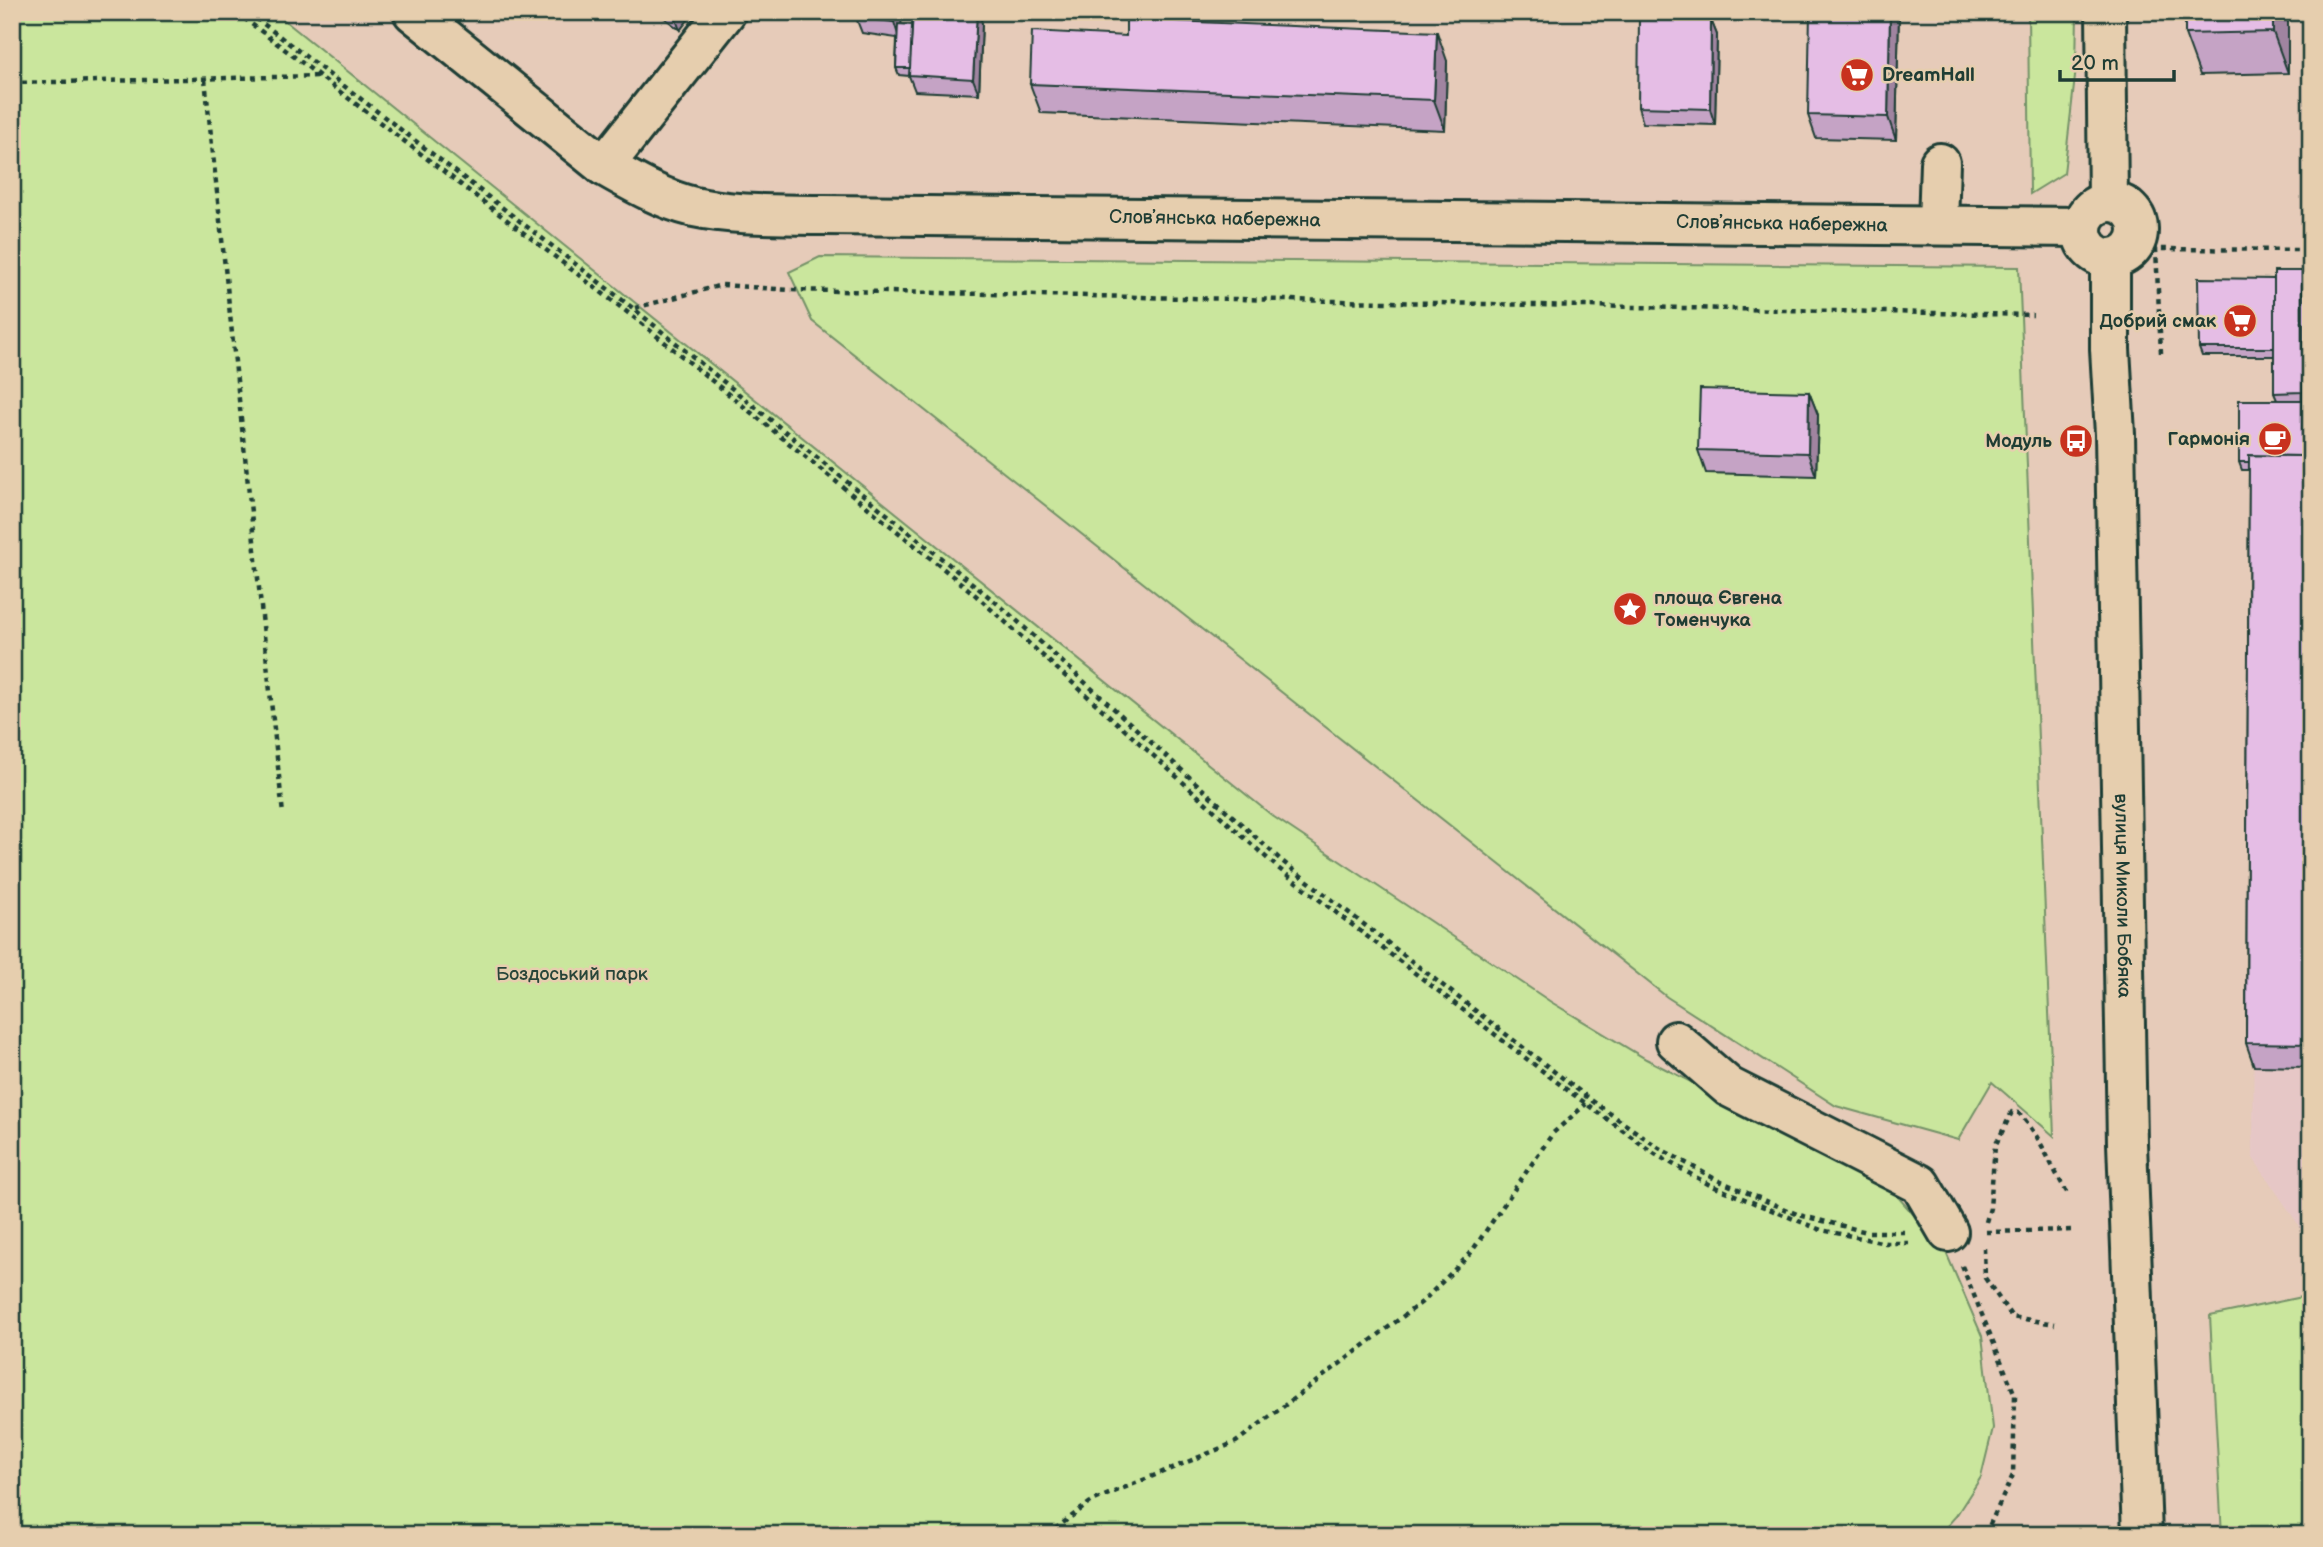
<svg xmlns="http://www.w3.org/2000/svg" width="2323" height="1547" viewBox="0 0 2323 1547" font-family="'Balsamiq Sans',sans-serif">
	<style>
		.built { fill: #e6c7c6 }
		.green { fill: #cae69d; stroke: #749268; stroke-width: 2 }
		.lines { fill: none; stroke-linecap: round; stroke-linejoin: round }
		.minor-casing { stroke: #1f3d34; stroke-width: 44 }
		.path { stroke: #1f3d34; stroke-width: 4.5; stroke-dasharray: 5 5; stroke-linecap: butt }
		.minor { stroke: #e6ceae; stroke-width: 38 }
		.wall { fill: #c5a3c5; stroke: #1f3d34; stroke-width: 2 }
		.shaded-wall { fill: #a084a0; stroke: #1f3d34; stroke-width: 2 }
		.building { fill: #e5bde5; stroke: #1f3d34; stroke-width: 2 }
		.labels { text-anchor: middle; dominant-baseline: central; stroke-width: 5; stroke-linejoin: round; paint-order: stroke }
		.poi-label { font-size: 19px; font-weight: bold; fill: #1f3d34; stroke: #e6ceae; text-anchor: end }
		.street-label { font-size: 19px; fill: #1f3d34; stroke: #e6ceae }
		.park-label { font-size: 19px; fill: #284539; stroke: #e6ceae }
	</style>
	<rect width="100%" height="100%" fill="#e6cbb9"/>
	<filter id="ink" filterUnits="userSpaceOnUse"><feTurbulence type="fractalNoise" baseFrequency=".0143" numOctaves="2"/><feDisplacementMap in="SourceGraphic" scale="14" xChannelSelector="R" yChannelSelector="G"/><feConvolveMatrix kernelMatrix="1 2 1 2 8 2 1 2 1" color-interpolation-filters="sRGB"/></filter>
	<g filter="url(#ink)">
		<polygon class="built" points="2257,478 2311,479 2311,1243 2253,1158"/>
		<g class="green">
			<polygon points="12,12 274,12 1274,817 1551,1002 1646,1059 1883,1180 1945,1250 1982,1336 1993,1428 1981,1477 1956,1516 1939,1535 12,1535"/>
			<polygon points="2028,12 2077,12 2076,68 2064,173 2030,194"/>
			<polygon points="820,257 2019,267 2054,1136 1992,1082 1958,1140 1836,1106 1667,997 812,321 789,272"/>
			<polygon points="2311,1295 2311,1535 2222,1535 2210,1316"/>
		</g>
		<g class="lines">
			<g class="minor-casing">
				<g id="minor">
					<path d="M413 12 604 166C632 182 663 200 694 207 736 216 782 214 825 215L2082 227"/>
					<polyline points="2106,12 2108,202"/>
					<polyline points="604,166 726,12"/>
					<circle cx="2110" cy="230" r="28"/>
					<polyline points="1938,225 1940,163"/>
					<path id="s1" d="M2110 259V349L2115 434 2127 1143 2142 1535"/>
					<polyline points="1676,1041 1729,1087 1920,1184 1948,1232"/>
				</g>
			</g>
			<g class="path">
				<polyline points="236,12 636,319 972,592 1278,868 1566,1089 1655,1154 1710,1185 1821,1230 1886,1243 1909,1243"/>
				<polyline points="248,12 634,309 1004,609 1282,861 1591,1100 1659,1148 1717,1180 1799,1215 1867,1232 1904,1232"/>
				<polyline points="205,79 283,814"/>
				<polyline points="12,83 319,76"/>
				<polyline points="635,308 722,285 790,290 2033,315"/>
				<polyline points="2161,353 2156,249 2311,250"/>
				<path d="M1986 1222 1990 1208 1995 1146 2012 1112 2019 1113C2042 1138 2049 1164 2067 1192"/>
				<polyline points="1986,1232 2073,1230"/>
				<polyline points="1984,1248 1985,1278 2012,1317 2055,1324"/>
				<polyline points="1962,1266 2015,1395 2013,1475 1985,1535"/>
				<polyline points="1047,1535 1092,1501 1236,1442 1422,1302 1470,1254 1553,1133 1586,1104"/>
			</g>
			<use href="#minor" class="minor"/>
		</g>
		<g class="wall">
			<polygon points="657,12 694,12 680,30"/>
			<polygon points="857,12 901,24 982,23 979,94 915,91 909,76 899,75 896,68 897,38 862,33 856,18"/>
			<polygon points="1899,12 1896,140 1816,138 1808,115"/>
			<polygon points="2288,12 2288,73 2200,75 2185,34"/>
			<polygon points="1711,20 1717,35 1715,125 1643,123 1638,107"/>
			<polygon points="1447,61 1445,130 1041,113 1030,84"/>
			<polygon points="2311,251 2311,1067 2254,1066 2246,1043 2249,470 2242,470 2239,462 2277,400 2274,393 2274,356 2202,356 2199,348 2274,279 2302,271 2303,275"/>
			<polygon points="1809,392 1818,415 1816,476 1706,473 1698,450"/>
		</g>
		<g class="shaded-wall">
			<polygon points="673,12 694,12 680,30"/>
			<polygon points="895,12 903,12 899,38 894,22"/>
			<polygon points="977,12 979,12 982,23 979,94 973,79"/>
			<polygon points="1890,12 1899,12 1896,140 1888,117"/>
			<polygon points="2273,12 2288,12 2288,73 2273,32"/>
			<polygon points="1711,20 1717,35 1715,125 1710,109"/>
			<polygon points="1437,32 1447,61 1445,130 1434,100"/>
			<polygon points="1809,392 1818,415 1816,476 1808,453"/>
		</g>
		<g class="building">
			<polygon points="857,12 895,12 894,22 856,18"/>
			<polygon points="913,12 977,12 973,79 909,75"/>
			<polygon points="1810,12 1890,12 1888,117 1808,115"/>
			<polygon points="2185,12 2273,12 2273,32 2185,34"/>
			<polygon points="1639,18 1711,20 1710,109 1638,107"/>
			<polygon points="1126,19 1437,32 1434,100 1030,84 1032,31 1126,36"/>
			<polygon points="898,24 912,25 910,68 896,68"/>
			<polygon points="2303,251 2311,251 2311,1044 2246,1043 2249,455 2302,456"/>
			<polygon points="2274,271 2302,271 2303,392 2274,393"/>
			<polygon points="2198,278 2274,279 2274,348 2199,348"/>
			<polygon points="1700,389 1809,392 1808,453 1698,450"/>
			<polygon points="2239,400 2303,400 2302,456 2249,455 2249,462 2239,462"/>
		</g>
	</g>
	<defs>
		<g id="supermarket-disc" transform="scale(1.75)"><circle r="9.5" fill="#c8321e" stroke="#e6ceae"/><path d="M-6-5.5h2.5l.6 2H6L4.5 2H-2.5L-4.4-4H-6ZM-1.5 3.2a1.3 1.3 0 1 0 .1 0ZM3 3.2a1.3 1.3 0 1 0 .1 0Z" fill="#fff"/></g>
		<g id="cafe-disc" transform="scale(1.75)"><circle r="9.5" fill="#c8321e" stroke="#e6ceae"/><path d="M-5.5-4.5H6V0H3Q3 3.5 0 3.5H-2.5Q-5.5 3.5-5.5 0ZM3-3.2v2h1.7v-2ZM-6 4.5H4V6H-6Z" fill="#fff"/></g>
		<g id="bus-disc" transform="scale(1.75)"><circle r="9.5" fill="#c8321e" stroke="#e6ceae"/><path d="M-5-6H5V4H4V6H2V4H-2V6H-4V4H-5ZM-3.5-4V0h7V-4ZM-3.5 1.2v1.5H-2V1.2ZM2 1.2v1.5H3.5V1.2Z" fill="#fff"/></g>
		<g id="sight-disc" transform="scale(1.75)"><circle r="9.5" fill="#c8321e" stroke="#e6ceae"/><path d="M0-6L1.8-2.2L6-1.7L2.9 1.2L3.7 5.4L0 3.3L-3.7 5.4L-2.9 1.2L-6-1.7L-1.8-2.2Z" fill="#fff"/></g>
	</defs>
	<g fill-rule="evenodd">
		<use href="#supermarket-disc" x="1857" y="75"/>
		<use href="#supermarket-disc" x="2240" y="321"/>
		<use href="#cafe-disc" x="2275" y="439"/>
		<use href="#bus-disc" x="2076" y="441"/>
		<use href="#sight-disc" x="1630" y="609"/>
	</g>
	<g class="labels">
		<g class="poi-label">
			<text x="1882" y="75" text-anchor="start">DreamHall</text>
			<text x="2216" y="321">Добрий смак</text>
			<text x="2250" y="439">Гармонія</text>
			<text x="2052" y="441">Модуль</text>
			<text x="1654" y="598" text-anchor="start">площа Євгена<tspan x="1654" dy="22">Томенчука</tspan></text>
		</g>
		<g class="street-label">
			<text transform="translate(1215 219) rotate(1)">Словʼянська набережна</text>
			<text transform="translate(1782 224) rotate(1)">Словʼянська набережна</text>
			<text stroke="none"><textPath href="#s1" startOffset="637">вулиця Миколи Бобяка</textPath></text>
		</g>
		<g class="park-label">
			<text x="572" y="974">Боздоський парк</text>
		</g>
	</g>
	<rect width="2323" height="1547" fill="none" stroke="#e6ceae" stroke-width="42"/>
	<rect x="21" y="21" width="2281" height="1505" fill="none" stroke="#1f3d34" stroke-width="2.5" filter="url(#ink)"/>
	<path d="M2060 70v10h114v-10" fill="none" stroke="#1f3d34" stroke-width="3.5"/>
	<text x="2071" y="70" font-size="21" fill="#1f3d34" stroke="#e6ceae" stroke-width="5" paint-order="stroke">20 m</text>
</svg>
